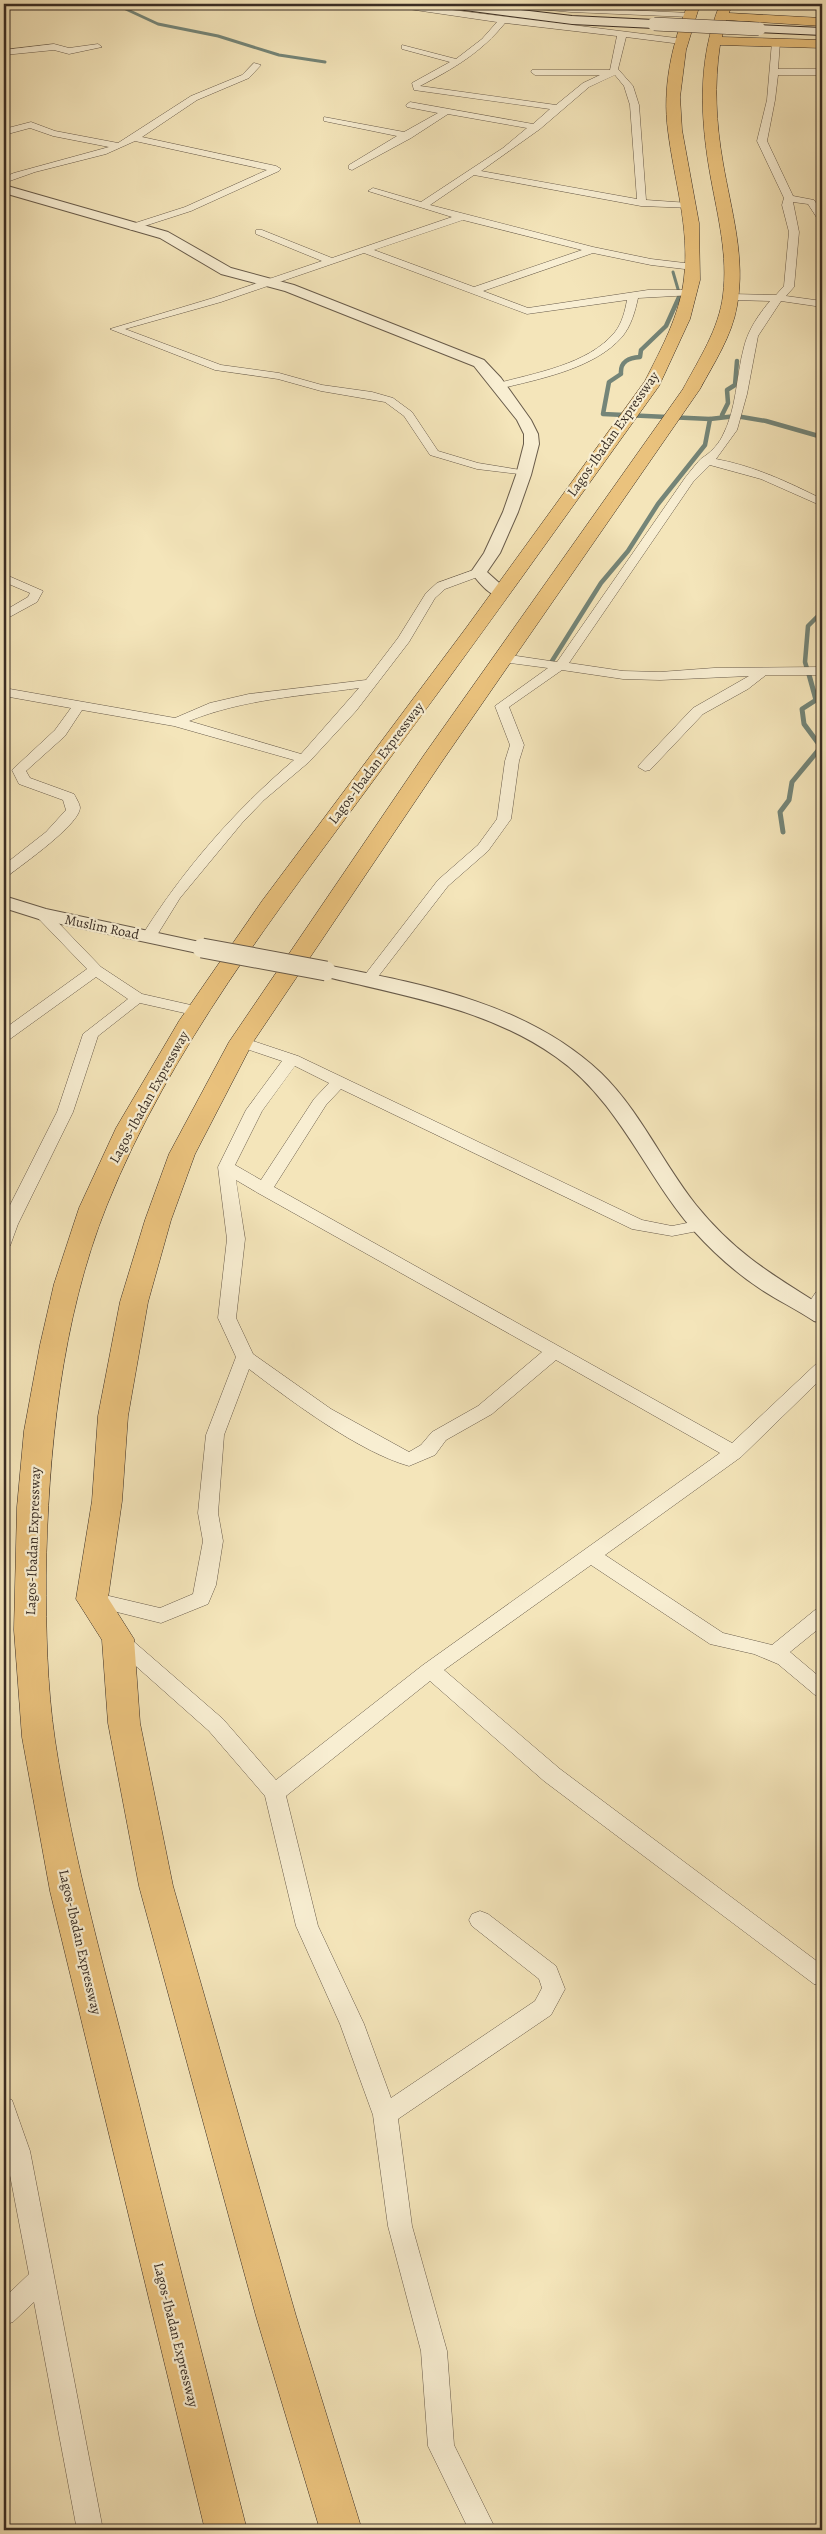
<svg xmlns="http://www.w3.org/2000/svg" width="826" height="2534" viewBox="0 0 826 2534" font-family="Alegreya,serif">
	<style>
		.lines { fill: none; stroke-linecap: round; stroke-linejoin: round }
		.stream-far2 { stroke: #748578; stroke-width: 3 }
		.stream-far1 { stroke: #748578; stroke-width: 4.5 }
		.stream { stroke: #748578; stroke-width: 5 }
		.minor-casing { stroke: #685b4a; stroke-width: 1 }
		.tertiary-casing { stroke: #685b4a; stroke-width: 2 }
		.secondary-casing { stroke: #392d24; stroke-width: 2 }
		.motorway-casing { stroke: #392d24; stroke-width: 1 }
		.minor { fill: #f8eed2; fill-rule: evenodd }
		.tertiary { fill: #f8eed2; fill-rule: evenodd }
		.secondary { fill: #f8eed2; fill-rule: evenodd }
		.motorway { fill: #eac27d; fill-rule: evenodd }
		.tertiary-bridge-casing { stroke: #685b4a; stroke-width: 21; stroke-linecap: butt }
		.secondary-bridge-casing { stroke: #392d24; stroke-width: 14; stroke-linecap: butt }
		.tertiary-bridge { stroke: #f8eed2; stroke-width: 19 }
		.secondary-bridge { stroke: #f8eed2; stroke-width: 13 }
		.labels { text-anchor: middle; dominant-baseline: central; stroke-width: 4.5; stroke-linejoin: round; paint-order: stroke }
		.street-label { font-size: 14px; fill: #392d24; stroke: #f8eed2 }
	</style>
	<rect width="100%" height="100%" fill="#f4e5ba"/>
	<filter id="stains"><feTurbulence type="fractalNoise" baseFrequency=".004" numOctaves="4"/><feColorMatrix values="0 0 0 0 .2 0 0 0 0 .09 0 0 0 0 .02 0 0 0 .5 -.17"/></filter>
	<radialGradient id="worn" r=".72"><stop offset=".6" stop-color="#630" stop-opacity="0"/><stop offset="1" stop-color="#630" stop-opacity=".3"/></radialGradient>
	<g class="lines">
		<g class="stream-far2">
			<polyline points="115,4 158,24 218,36 279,55 325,62"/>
			<polyline points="673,272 680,296"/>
		</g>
		<g class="stream-far1">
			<path d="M680 295 666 326 641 350 640 357C629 358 620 361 621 374L609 382 603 414 710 419 736 416 766 421 822 437"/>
			<polyline points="722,415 728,403 727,390 735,385 737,361"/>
			<polyline points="552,661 601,583 628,551 658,504 705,445 710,419"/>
			<polyline points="808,672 805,662 808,626 822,612"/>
		</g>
		<polyline class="stream" points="783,832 780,812 789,800 792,782 821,747 804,724 802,709 816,700 808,671"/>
		<g class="minor-casing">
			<g id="minor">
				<path d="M384 4H404L684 39 685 41 681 44 626 37 618 69 633 86 639 105 646 200 689 203 694 206 692 208 641 206 474 175 430 205 593 247 651 259 693 264 698 267 693 270 651 265 593 253 483 291 528 308 648 290H689L693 291V295L638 298C635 312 631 326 622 337 594 369 539 379 499 389L494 386 495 384C534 373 588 365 615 332 622 323 625 311 627 300L527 314 364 253 221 302 125 329 221 365 279 373 322 385 372 392 393 398 412 412 438 451 478 463 527 471V475L477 469 430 455 404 416 385 402 321 391 278 379 215 370 110 329 213 298 322 261 256 234V230H262L332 258 452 217 368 191 373 188 421 202 503 148 527 128 448 114 411 138 352 170 349 169V165L397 136 324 121V117L404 132 438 113 407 107 406 105 410 102 533 124 550 109 414 90 412 83 450 62 402 49V45L456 59 482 39 497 22 388 6ZM505 23 617 36 610 70H532L531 72 535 75H600L583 83 556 105 420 86C453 69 482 52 505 23ZM615 75 624 86 630 105 637 199 481 171 540 129 589 87ZM463 220 582 250 474 287 374 250Z"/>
				<polygon points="499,4 690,13 694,15 690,17 571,12 503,6"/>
				<path d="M776 39 780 42 778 69H822V75H778L775 100 767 141 793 196 814 200 822 212V222L819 221 808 204 793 202 799 232 794 287 786 296 822 301V307L781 301 758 336 747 394 737 430 716 459C754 466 788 482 822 499V506L761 479 710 465 693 482 569 663 623 671 660 672 714 668 822 667V675H766L748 689 703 714 650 770 645 771 638 767 640 764 693 708 749 676 660 680 623 679 562 670 509 707 524 745 519 761 511 819 488 851 448 886 374 982H364L361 979 364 976 438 880 478 845 497 819 505 761 510 745 495 706 548 668 503 662 497 658 503 654 557 662 685 478C689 473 699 460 702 458 710 453 717 446 722 437 737 409 736 377 744 347 748 330 759 314 770 301L730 300 725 297 730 294 776 295 784 286 789 232 782 205 784 198 757 141 767 100 772 42Z"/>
				<polygon points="54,44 69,48 98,44 102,47 69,54 54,50 4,55 4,50"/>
				<polygon points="254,63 261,65 249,78 197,100 142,137 276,166 281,169 279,171 191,211 132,230 129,229 129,225 185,207 267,170 135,141 106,154 35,172 4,183 4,177 14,173 109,147 53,136 30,128 4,135 4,129 31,122 55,131 118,143 191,96 242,75"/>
				<path d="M479 568 483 569 485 572 483 575 445 589 435 598 409 642 356 711 309 762 264 800 242 823 180 898 154 940H144L141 937C183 870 234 811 294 760L174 726 82 710 65 736 26 771 30 778 74 794C76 798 80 804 80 808 79 825 23 864 9 875L4 876V865L46 832 66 810 63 800 19 784 12 770 55 730 71 708 4 696V688L175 718 210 703 249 694 366 680 398 638 426 593 437 583ZM359 688 301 754 189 721C244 699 301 696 359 688Z"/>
				<polygon points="4,574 43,591 37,602 4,620 4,611 28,597 30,593 4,582"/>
				<polygon points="42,910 47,911 101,967 142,994 204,1008 206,1011 198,1016 140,1003 98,1036 73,1112 18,1224 10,1246 4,1247 4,1217 57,1112 83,1034 128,999 96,977 10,1039 4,1041 4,1029 87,969 37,917 35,914 37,911"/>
				<path d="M241 1037 298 1056 642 1220 672 1226 702 1220 708 1221 711 1225 708 1229 672 1236 632 1229 341 1089 326 1105 274 1187 732 1443 816 1364 822 1362V1378L741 1457 605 1555 723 1633 772 1645 815 1610 822 1608V1626L790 1652 822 1679V1698L815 1695 778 1664 754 1654 710 1644 591 1565 444 1670 560 1769 822 1965V1986L814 1984 544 1781 430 1681 286 1796 318 1926 364 2024 391 2098 535 2001 542 1988 539 1979 472 1926 469 1920 472 1914 480 1911 488 1914 556 1966 565 1989 551 2015 398 2119 412 2226 447 2351 454 2445 496 2530H469L428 2446 421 2351 388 2226 373 2115 340 2024 296 1926 265 1796 209 1731 111 1644 108 1639 111 1634 118 1632 125 1634 223 1719 276 1780 423 1665 720 1453 556 1360 492 1414 446 1440 435 1455 409 1466C359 1452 291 1401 249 1369L224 1435 218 1513 223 1541 216 1585 208 1604 161 1623 85 1604 82 1599 85 1594 92 1592 160 1608 193 1594 203 1541 198 1513 206 1435 236 1357 218 1318 227 1239 218 1167 246 1110 282 1061 235 1045 233 1042 235 1039ZM295 1066 329 1083 314 1099 261 1180 235 1165 262 1111ZM236 1180 258 1193 542 1352 478 1406 432 1432 421 1445 409 1452 331 1409 253 1354 236 1318 245 1239Z"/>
				<polygon points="822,1290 822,1309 819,1314 807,1314 804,1310 816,1292"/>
				<polygon points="4,2097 12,2100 30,2151 103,2530 77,2530 34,2302 13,2322 4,2325 4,2298 29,2274 4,2144"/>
			</g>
		</g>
		<g class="tertiary-casing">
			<g id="tertiary">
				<path d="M4 185 168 232 231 268 294 285 484 360 501 378 531 420 538 434 539 444 531 475 518 512 500 553 487 572 507 590 509 593 507 596C492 600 479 583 471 572L484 553 503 512 516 475 524 444V434L517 420 474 366 285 291 221 274 160 238 4 193Z"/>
				<polygon points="4,896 46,909 209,944 212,948 209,952 202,954 42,920 4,908"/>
				<path d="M326 965C422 984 527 1003 601 1073 640 1111 662 1162 696 1205 735 1253 771 1274 822 1306V1323L814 1321C796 1309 777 1300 759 1288 735 1272 713 1252 694 1231 645 1175 619 1101 556 1057 485 1007 402 996 319 975L316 971 319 967Z"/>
			</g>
		</g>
		<g class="secondary-casing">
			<g id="secondary">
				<polygon points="436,4 468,4 572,16 654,20 660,24 654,28 572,24 442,7"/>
				<polygon points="759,25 822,28 822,35 755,32 753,29"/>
			</g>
		</g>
		<g class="motorway-casing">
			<g id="motorway">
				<path d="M688 4H700L686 50 680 97 682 130 699 223 700 280 690 319 659 386C565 517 472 648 376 777 277 912 170 1048 107 1205 61 1319 48 1454 46 1575 46 1630 47 1686 55 1740 73 1860 107 1978 137 2096 173 2241 210 2385 247 2530H205L50 1891 22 1737 14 1630 17 1507 24 1431 40 1345 54 1284 79 1208 116 1128 179 1021 262 901 466 628 645 381C661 349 680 315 684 278 690 228 674 180 668 131 662 87 672 44 688 4Z"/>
				<path d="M720 4H732L729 13 822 18V26L726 20 722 37 822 40V48L720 45C714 85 716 123 723 163 731 210 746 258 737 306 732 336 714 363 700 389L443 760 253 1042 195 1154 171 1220 148 1302 128 1416 122 1501 108 1598 134 1639 140 1723 173 1886 296 2316 362 2530H320L256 2316 139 1886 108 1723 102 1640 76 1599 92 1501 98 1416 120 1302 145 1220 169 1154 229 1042 424 755 683 389C699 359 719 329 723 295 728 256 718 217 711 179 700 119 697 60 720 4Z"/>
			</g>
		</g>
		<use href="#minor" class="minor"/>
		<use href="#tertiary" class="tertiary"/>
		<use href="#secondary" class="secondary"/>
		<use href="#motorway" class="motorway"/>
		<g class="tertiary-bridge-casing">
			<polyline id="tertiary-bridge" points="202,948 326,971"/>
		</g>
		<g class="secondary-bridge-casing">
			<polyline id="secondary-bridge" points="654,24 759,29"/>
		</g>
		<use href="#tertiary-bridge" class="tertiary-bridge"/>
		<use href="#secondary-bridge" class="secondary-bridge"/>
	</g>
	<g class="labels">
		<g class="street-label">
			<text transform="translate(613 434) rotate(-55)">Lagos-Ibadan Expressway</text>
			<text transform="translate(376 763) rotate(-53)">Lagos-Ibadan Expressway</text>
			<text transform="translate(102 927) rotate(12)">Muslim Road</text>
			<text transform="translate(149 1097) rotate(-61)">Lagos-Ibadan Expressway</text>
			<text transform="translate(33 1541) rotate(-88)">Lagos-Ibadan Expressway</text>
			<text transform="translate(80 1942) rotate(77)">Lagos-Ibadan Expressway</text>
			<text transform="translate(176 2335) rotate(76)">Lagos-Ibadan Expressway</text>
		</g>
	</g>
	<rect width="826" height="2534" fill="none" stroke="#f4e5ba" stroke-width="20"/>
	<rect x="5" y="5" width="816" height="2524" fill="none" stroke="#392d24" stroke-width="2.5"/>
	<rect x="10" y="10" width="806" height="2514" fill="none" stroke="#392d24"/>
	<rect width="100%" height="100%" filter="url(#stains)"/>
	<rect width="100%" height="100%" fill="url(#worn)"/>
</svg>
